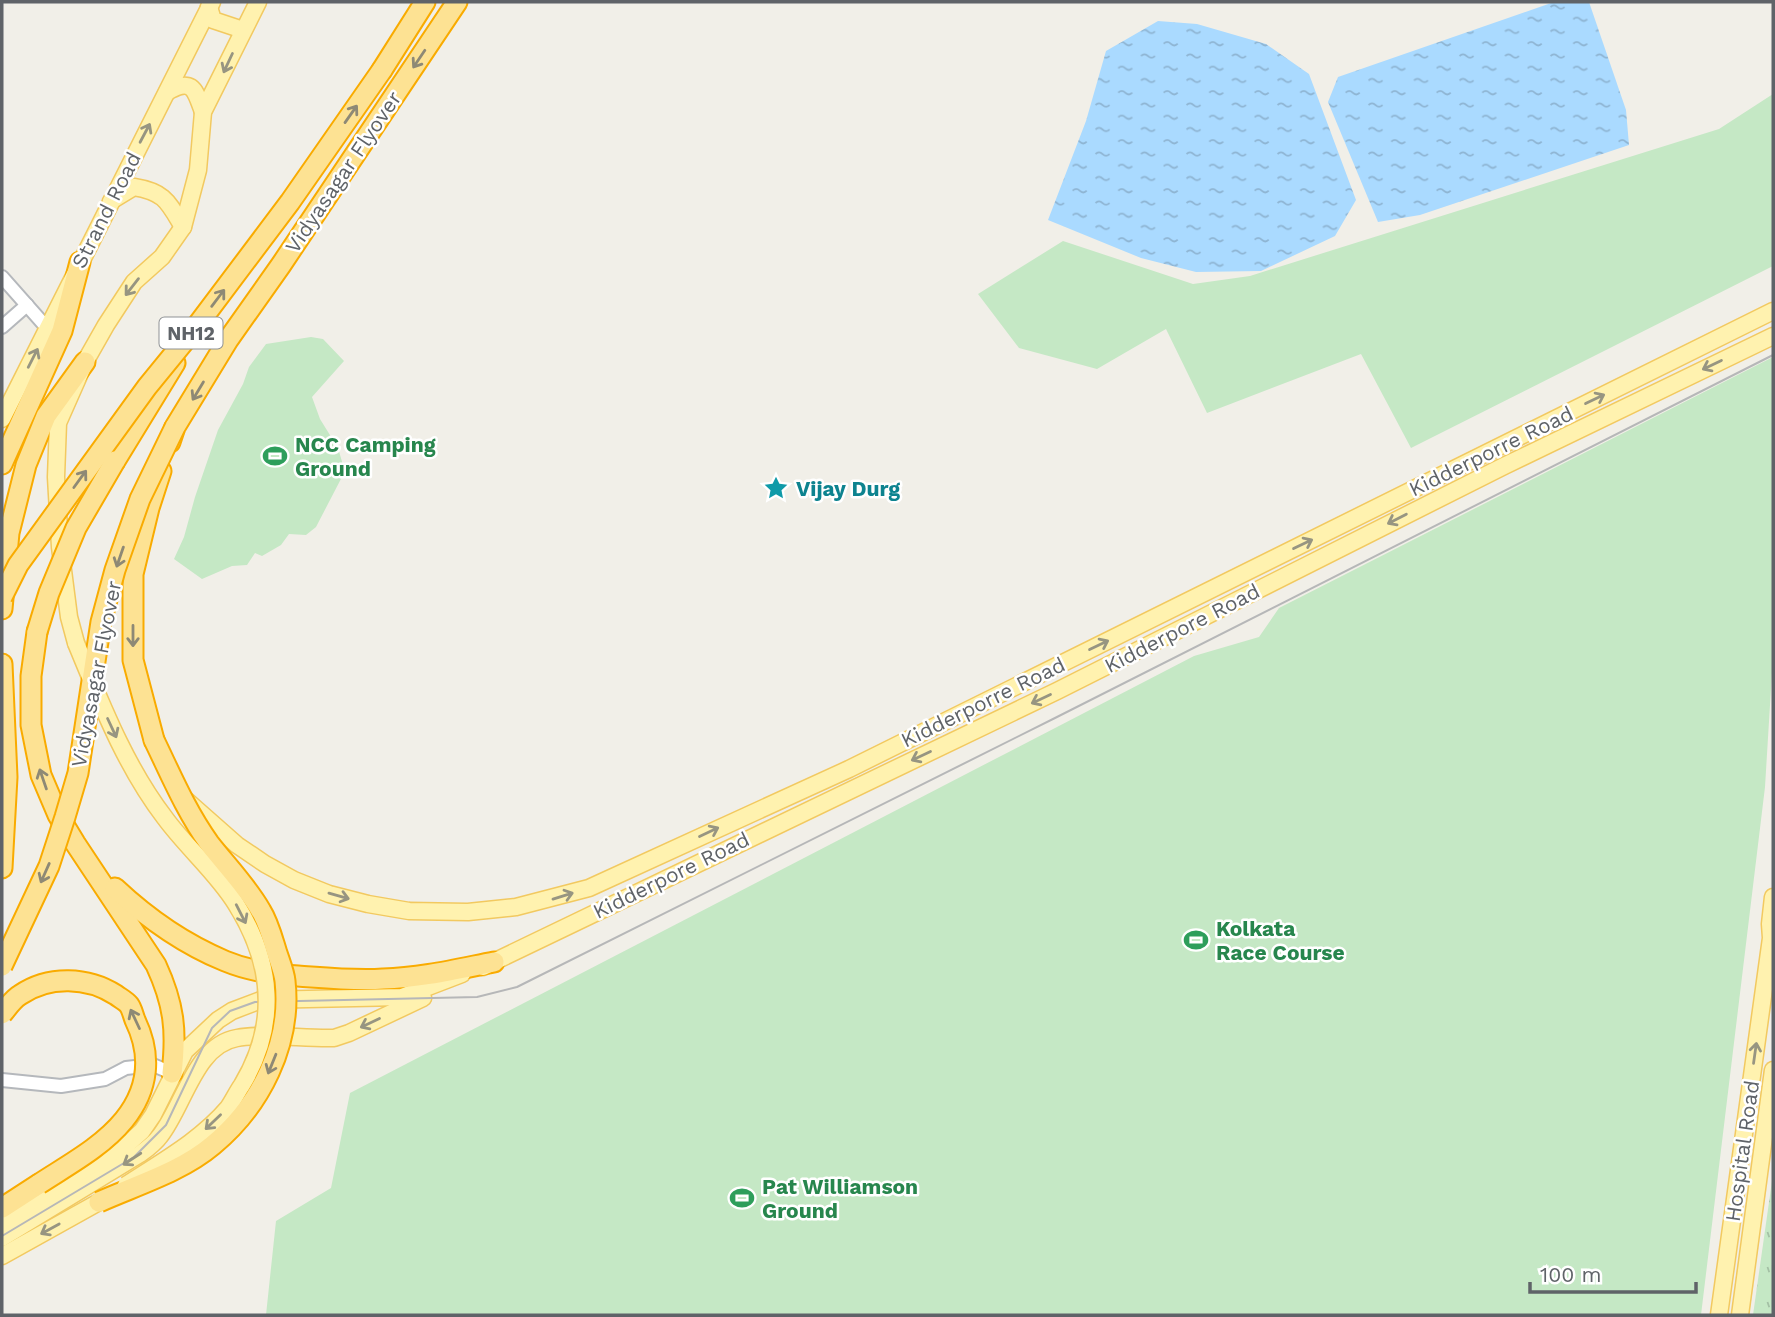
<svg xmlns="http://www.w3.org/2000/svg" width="1775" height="1317" viewBox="0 0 1775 1317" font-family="'Work Sans',sans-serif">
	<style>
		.grass { fill: #c5e8c5 }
		.park { fill: url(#park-tufts) }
		.water { fill: url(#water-ripples) }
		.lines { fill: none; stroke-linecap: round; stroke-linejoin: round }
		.minor-casing { stroke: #b5b8bc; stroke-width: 16 }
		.major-casing { stroke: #f2c960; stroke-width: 19 }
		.highway-casing { stroke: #f9ab00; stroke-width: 23 }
		.minor { stroke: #fff; stroke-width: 12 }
		.major { stroke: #fff2af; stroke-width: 16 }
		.highway { stroke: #fde293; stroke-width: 19 }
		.tram { stroke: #b6b7b8; stroke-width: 2 }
		.major-bridge-casing { stroke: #f2c960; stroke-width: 19; stroke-linecap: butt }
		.highway-bridge-casing { stroke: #f9ab00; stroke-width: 23; stroke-linecap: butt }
		.major-bridge { stroke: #fff2af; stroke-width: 16 }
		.highway-bridge { stroke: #fde293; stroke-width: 19 }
		.oneway { stroke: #8e8975 }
		.oneway2 { stroke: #979581 }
		.labels { text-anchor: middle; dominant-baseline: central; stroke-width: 5; stroke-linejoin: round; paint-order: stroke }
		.shield { fill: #fff; stroke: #8f9295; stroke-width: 2 }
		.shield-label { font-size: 19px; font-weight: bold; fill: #5f6368 }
		.street-label { font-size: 21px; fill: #5f6368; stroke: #fff }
		.leisure-label { font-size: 21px; font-weight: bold; fill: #27864d; stroke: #fff; text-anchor: start }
		.culture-label { font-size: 21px; font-weight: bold; fill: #0d838f; stroke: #fff; text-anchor: start }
	</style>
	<defs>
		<pattern id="park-tufts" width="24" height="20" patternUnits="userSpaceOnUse" patternTransform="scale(1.75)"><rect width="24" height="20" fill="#c5e8c5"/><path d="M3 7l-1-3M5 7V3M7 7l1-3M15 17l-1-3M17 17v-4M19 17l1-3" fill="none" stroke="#a3c0a4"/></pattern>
		<pattern id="water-ripples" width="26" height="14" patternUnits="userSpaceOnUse" patternTransform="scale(1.75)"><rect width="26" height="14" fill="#aadaff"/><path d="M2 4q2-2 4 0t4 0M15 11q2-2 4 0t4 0" fill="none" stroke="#8eb4d2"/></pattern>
	</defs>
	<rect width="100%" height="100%" fill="#f1efe8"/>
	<g class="grass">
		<polygon points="1773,94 1773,266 1411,448 1361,354 1207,413 1166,329 1097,369 1019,348 978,294 1063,241 1193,284 1250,276 1719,129"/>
		<polygon points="311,337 323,339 344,361 312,397 320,419 338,448 343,465 343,475 316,527 306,535 289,534 281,545 262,556 255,553 247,565 232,566 202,579 174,559 184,537 195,497 218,430 243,384 249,367 266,344"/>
		<polygon points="1773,357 1773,656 1765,787 1701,1315 266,1315 276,1221 331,1188 350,1093 1194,656 1259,637 1279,608"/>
	</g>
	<polygon class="park" points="1773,1174 1773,1315 1753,1315"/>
	<g class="water">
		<polygon points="1554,2 1589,2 1626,110 1629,145 1420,215 1378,222 1328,102 1338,77"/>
		<polygon points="1158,21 1197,24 1266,44 1309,74 1356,200 1335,236 1261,271 1196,272 1141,258 1048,220 1086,121 1106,51"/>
	</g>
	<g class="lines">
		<g class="minor-casing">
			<g id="minor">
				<polyline points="2,277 48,329"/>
				<polyline points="2,327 27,305"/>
				<polyline points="2,1080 61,1086 105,1079 126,1068 153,1065 172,1073"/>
			</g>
		</g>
		<g class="major-casing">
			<g id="major">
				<polyline points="209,7 213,20 243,30"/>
				<path d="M167 92C193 77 195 90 203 112"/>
				<path d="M111 201 134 187C165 192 168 202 183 227"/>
				<polyline points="2,419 212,2"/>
				<polyline points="76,643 69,617 60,547 56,477 58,423 85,362 106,325 134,282 162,257 183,227 198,170 203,112 258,2"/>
				<polyline points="186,800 237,845 265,864 294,880 329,894 368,904 409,911 468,912 516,907 589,888 849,769 1773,311"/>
				<polyline points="483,967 1057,691 1504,466 1773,336"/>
				<polyline points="2,1222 121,1150 142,1131 153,1115 185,1051 218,1020 232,1011 261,1000 402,997 462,974"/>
				<path d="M2 1238 140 1154C147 1149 155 1143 160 1136 184 1106 195 1045 237 1038 264 1033 305 1039 334 1038L349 1033 423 998"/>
				<polyline points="2,1256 99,1202"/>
				<polyline points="1719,1315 1771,938 1770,924 1773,897"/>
				<polyline points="1740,1315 1773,1070"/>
			</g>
		</g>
		<g class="highway-casing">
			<g id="highway">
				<polyline points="382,70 425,2"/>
				<polyline points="170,442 175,427 228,340 281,265 457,2"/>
				<polyline points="115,461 175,363"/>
				<polyline points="2,464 62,331 80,262"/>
				<polyline points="2,609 9,533 26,465 46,416 85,362"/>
				<path d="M37 632 31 676V725L41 775 58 815 75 843 156 965C174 1004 177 1031 172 1073"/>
				<polyline points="2,664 7,777 2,868"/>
				<polyline points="154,740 133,660 133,574 149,508 161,471"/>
				<path d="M115 888C147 918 184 944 225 961 249 971 273 974 298 976 326 978 355 981 383 979 421 978 458 969 494 962"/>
				<polyline points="2,1208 39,1184"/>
			</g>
		</g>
		<use href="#minor" class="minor"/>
		<use href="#major" class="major"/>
		<use href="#highway" class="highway"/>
		<polyline class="tram" points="2,1236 134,1157 166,1125 212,1028 230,1011 255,1002 477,997 517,987 1055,718 1773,355"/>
		<g class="major-bridge-casing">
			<path id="major-bridge" d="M76 643C101 703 125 766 165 818 187 848 217 873 236 904 273 963 278 1025 242 1085 237 1092 233 1101 228 1108 201 1140 161 1162 126 1185"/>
		</g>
		<g class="highway-bridge-casing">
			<g id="highway-bridge">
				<polyline points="2,597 18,565 147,387 196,327 290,202 382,70"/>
				<polyline points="37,632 49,593 76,528 115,461"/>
				<polyline points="2,966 49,866 65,817 78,773 101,622 115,570 140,499 175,427"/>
				<path d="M2 1014C7 1008 13 999 20 995 49 975 88 977 116 995 120 998 126 1001 129 1005 132 1009 133 1015 135 1020 152 1055 149 1089 124 1120 102 1147 68 1165 39 1184"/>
				<path d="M99 1202C137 1185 181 1172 213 1145 260 1106 292 1044 285 981 284 971 279 960 276 950 272 937 268 922 261 911 247 886 226 865 209 843 186 811 171 775 154 740"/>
			</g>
		</g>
		<use href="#major-bridge" class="major-bridge"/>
		<use href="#highway-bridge" class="highway-bridge"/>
	</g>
	<defs><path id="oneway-shaft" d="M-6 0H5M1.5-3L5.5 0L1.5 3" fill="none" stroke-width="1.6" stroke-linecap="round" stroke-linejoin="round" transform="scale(1.75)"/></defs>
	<g class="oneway">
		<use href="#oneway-shaft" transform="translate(419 59) rotate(124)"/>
		<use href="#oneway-shaft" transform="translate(351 114) rotate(-55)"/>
		<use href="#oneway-shaft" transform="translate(218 298) rotate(-53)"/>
		<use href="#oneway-shaft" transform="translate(198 391) rotate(121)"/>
		<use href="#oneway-shaft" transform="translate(80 479) rotate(-54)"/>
		<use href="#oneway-shaft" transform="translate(120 557) rotate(109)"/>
		<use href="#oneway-shaft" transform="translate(133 636) rotate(90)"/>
		<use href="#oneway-shaft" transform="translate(43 779) rotate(-109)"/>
		<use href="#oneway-shaft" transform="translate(45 873) rotate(114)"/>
		<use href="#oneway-shaft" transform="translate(135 1019) rotate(-115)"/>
		<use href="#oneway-shaft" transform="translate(272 1064) rotate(112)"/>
	</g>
	<g class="oneway2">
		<use href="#oneway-shaft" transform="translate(228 63) rotate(115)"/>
		<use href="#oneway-shaft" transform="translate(145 133) rotate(-62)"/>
		<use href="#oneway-shaft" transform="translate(132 287) rotate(128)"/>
		<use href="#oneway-shaft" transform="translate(33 358) rotate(-63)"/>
		<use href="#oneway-shaft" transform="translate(1712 365) rotate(154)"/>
		<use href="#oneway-shaft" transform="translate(1595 399) rotate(-26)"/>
		<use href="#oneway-shaft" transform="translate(1397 519) rotate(153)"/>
		<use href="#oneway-shaft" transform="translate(1303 544) rotate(-26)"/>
		<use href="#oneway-shaft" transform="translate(1099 645) rotate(-26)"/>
		<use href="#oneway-shaft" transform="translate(1041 699) rotate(155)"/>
		<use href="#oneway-shaft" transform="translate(112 728) rotate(65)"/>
		<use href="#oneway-shaft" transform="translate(921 756) rotate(155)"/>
		<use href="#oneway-shaft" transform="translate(709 832) rotate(-25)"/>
		<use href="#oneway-shaft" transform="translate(339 896) rotate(16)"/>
		<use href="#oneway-shaft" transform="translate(563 896) rotate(-17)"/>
		<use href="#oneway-shaft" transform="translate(241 914) rotate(63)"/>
		<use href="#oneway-shaft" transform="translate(370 1023) rotate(155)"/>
		<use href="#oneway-shaft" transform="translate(1755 1053) rotate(-82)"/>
		<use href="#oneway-shaft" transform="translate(213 1122) rotate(136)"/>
		<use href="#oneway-shaft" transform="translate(132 1159) rotate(147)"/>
		<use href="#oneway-shaft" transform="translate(50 1229) rotate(151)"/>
	</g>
	<defs>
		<g id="stadium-bare" transform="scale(1.89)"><path d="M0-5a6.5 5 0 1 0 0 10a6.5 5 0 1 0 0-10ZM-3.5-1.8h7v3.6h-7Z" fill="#2e9e5b" stroke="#fff" stroke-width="2.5" paint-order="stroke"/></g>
		<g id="sight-bare" transform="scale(1.89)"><path d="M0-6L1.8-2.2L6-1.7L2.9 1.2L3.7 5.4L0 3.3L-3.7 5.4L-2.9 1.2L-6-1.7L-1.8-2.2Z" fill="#0f9aa8" stroke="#fff" stroke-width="2.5" paint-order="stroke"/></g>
	</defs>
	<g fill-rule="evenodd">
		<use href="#stadium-bare" x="275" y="456"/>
		<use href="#sight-bare" x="776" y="488"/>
		<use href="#stadium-bare" x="1196" y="940"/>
		<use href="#stadium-bare" x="742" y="1198"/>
	</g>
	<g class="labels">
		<rect class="shield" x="159.5" y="317.5" width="63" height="31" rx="5"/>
		<g class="shield-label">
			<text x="191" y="333">NH12</text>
		</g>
		<g class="street-label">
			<text transform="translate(343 172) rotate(-56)">Vidyasagar Flyover</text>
			<text transform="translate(106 210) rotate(-63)">Strand Road</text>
			<text transform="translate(1491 451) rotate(-26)">Kidderporre Road</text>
			<text transform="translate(1182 628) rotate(-27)">Kidderpore Road</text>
			<text transform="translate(96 674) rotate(-79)">Vidyasagar Flyover</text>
			<text transform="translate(983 702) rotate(-26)">Kidderporre Road</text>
			<text transform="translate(671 875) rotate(-26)">Kidderpore Road</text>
			<text transform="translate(1742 1151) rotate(-82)">Hospital Road</text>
		</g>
		<g class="leisure-label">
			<text x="295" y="444">NCC Camping<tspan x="295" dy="24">Ground</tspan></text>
			<text x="1216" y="928">Kolkata<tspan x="1216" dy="24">Race Course</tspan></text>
			<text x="762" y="1186">Pat Williamson<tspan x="762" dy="24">Ground</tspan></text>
		</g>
		<g class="culture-label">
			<text x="796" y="488">Vijay Durg</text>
		</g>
	</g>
	<rect width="1775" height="1317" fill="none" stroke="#5f6368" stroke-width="7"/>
	<path d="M1530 1282v10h166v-10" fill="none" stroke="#5f6368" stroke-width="3.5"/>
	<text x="1540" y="1282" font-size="21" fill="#5f6368" stroke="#ffffff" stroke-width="5" paint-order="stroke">100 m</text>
</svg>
